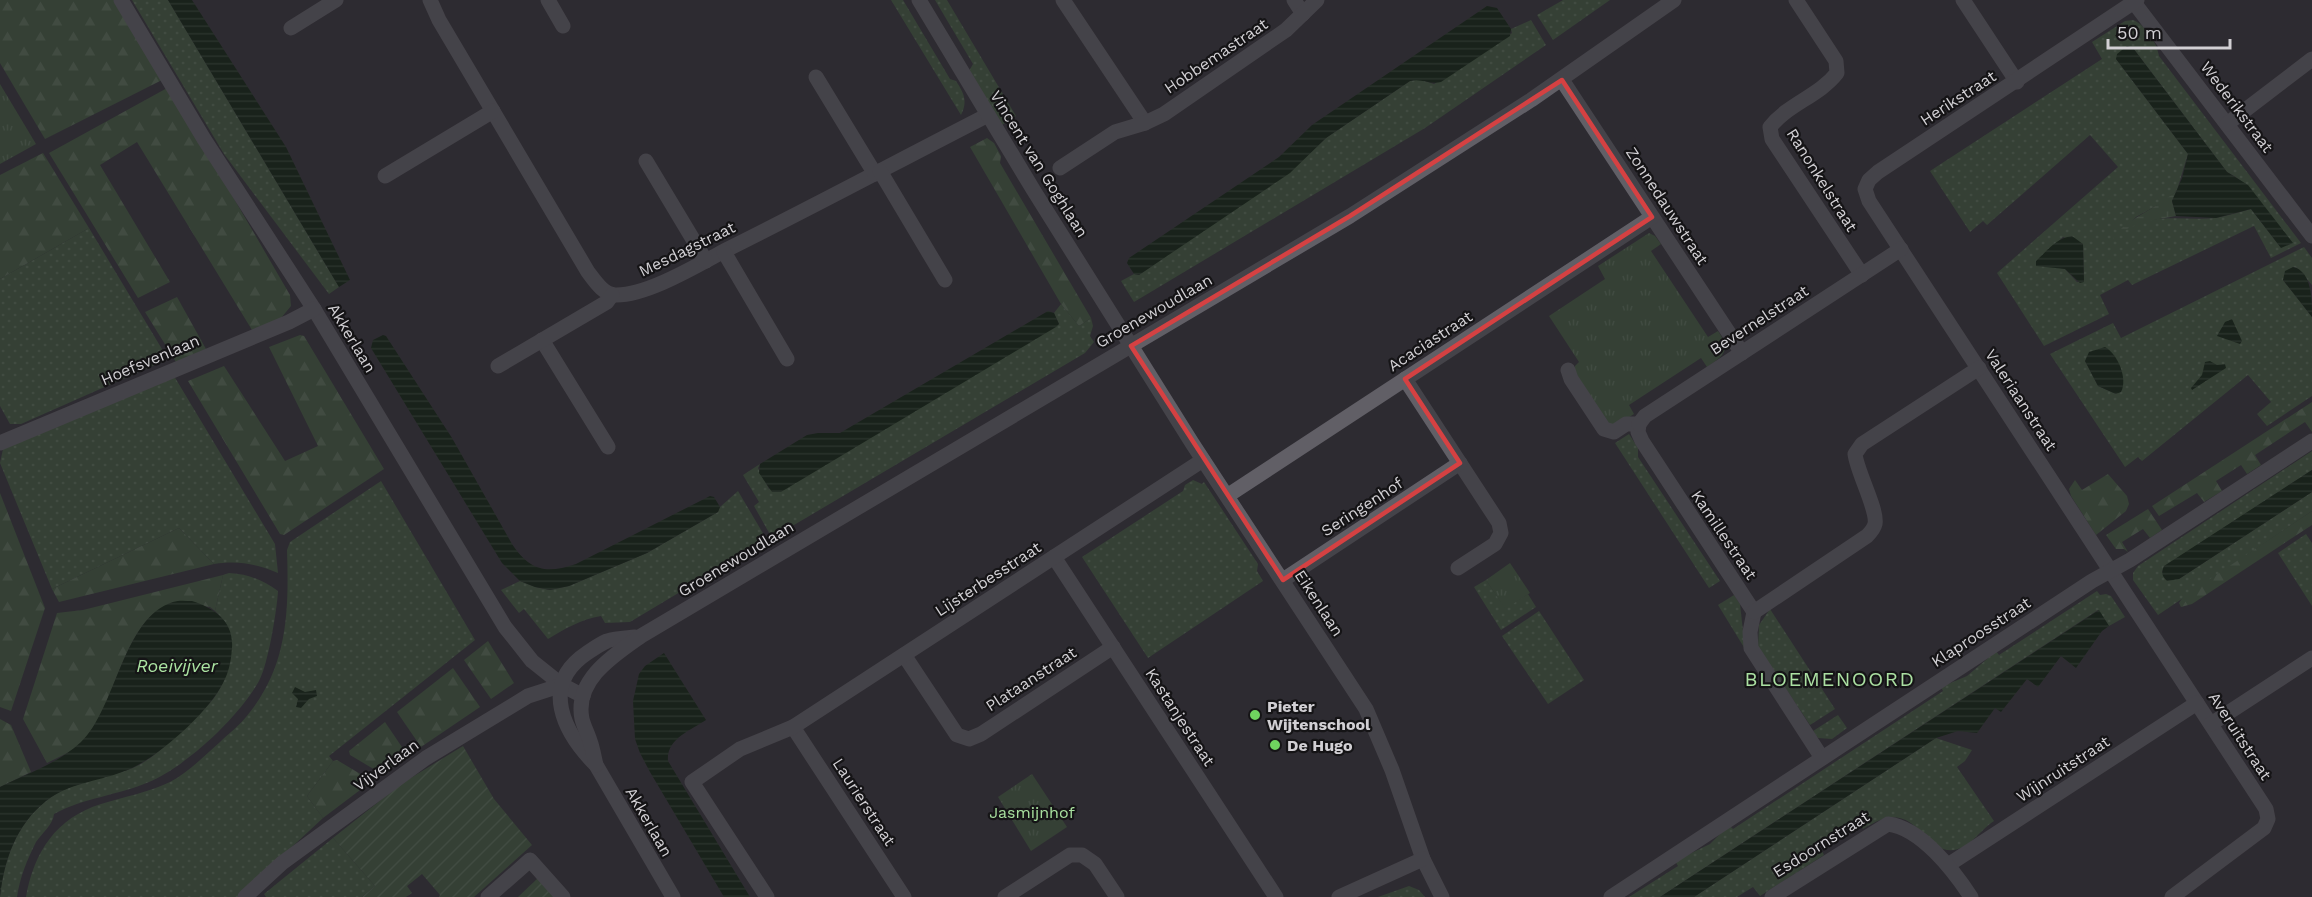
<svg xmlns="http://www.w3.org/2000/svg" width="2312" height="897" viewBox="0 0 2312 897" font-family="'Work Sans',sans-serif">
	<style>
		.grass { fill: url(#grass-dots); fill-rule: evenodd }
		.forest { fill: url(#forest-firs) }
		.wetland { fill: url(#wetland-marsh) }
		.park { fill: url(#park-tufts) }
		.garden { fill: url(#garden-furrows) }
		.water { fill: url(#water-rules) }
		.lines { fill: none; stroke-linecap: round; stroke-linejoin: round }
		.minor { stroke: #615f66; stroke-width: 15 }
		.tertiary { stroke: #615f66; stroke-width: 15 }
		.marked { fill: none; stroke: #d54142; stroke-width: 4.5; stroke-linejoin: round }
		.poi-dot { fill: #6fd35f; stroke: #151416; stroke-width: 2 }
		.labels { text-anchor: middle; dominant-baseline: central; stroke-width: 4.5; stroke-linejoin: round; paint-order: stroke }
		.street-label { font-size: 16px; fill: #d2d0d4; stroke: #151416 }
		.poi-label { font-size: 16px; font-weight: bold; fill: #d2d0d4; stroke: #151416; text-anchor: start }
		.park-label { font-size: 16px; fill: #a8e19f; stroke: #151416 }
		.water-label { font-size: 18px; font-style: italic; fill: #ace5a3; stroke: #151416 }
		.quarter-label { font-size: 20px; letter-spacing: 1.5px; fill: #abe0a2; stroke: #151416 }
	</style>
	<defs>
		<pattern id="grass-dots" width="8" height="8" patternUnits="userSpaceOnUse" patternTransform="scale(1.5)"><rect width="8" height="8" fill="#3e5a3a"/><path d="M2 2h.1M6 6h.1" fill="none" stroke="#597156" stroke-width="1.8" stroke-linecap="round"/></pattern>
		<pattern id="forest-firs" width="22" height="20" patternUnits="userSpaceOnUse" patternTransform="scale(1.5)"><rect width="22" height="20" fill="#3e5a3a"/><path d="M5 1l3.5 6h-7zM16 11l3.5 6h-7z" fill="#597156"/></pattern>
		<pattern id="wetland-marsh" width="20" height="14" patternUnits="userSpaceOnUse" patternTransform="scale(1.5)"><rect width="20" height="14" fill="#3e5a3a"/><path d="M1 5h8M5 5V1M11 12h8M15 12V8" fill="none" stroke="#597156"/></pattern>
		<pattern id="park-tufts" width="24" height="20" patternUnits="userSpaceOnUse" patternTransform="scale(1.5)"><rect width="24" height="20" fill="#3e5a3a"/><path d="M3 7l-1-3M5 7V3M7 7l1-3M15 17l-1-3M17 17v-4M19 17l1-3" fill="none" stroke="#597156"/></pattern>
		<pattern id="garden-furrows" width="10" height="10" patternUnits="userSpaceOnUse" patternTransform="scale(1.5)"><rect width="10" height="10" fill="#3e5a3a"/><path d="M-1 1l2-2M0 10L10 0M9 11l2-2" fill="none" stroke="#597156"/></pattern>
		<pattern id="water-rules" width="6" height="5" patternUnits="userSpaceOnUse" patternTransform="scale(1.5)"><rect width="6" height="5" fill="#011800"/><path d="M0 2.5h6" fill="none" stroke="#253924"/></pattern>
	</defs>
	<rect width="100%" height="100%" fill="#2d2b31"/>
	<g class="grass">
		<polygon points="132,0 168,0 339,287 329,294 224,154"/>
		<path d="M891 0H903L950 79 956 81C964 93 968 102 961 115Z"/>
		<polygon points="935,0 947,0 1016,116 1002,125 969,71 973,64"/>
		<polygon points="1563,0 1610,0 1553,40 1537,15"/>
		<polygon points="1531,20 1546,45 1425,128 1134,302 1121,281 1134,274 1139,275 1306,157 1326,138 1410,81 1418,79 1434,84 1512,33 1511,29"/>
		<path d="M2133 20C2146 25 2157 43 2159 56L2301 243 2271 258 2254 226 2132 285 2128 280 2100 295 2109 314 2044 346 1997 273 2118 167 2090 135 1987 225 1983 221 1970 232 1930 171 2102 59 2092 42 2125 21ZM2127 46 2133 48 2227 172C2260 189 2266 216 2281 248L2251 209C2239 212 2227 216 2215 218 2183 221 2148 211 2120 233L2136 217 2165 201 2177 190 2188 154 2116 59ZM2063 237 2083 244 2084 282H2077L2065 269 2036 262Z"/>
		<polygon points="89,228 168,359 21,424 10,424 0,406 0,279"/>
		<path d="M2304 247 2312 258V285L2297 268 2293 267 2283 280 2312 317V396L2267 426 2257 414 2271 402 2248 375 2142 461 2138 457 2125 467 2050 354 2113 323 2121 338ZM2114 355 2122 374 2116 394 2098 386 2085 361Z"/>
		<polygon points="1061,304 1079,326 1091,318 1093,326 1090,336 1094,342 1085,353 772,538 754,506 759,502 743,475 760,464 758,468 769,489 1059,324 1054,313"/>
		<path d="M174 376 275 544 278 573C256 564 238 560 214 564L179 528 52 589 0 463 3 449Z"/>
		<polygon points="1629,434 1638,448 1638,457 1720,581 1709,588 1615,443"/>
		<polygon points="2312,451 2312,470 2165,566 2162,572 2179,579 2312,492 2312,511 2158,615 2133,580 2133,573 2138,566"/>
		<polygon points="1193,480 1202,484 1204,482 1258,564 1257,571 1263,581 1148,658 1082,557 1183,491 1185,485"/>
		<path d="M381 481 475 640 329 756 333 761 307 796 323 818 238 897H26C34 852 56 818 101 804 124 797 149 792 170 782 189 772 204 756 220 742 228 734 239 726 246 717 288 667 289 612 287 550L290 542Z"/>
		<path d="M738 491 767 540 630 622 605 623 601 616C581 619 565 629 548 639L524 609 519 613 501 590 520 581 535 587 550 590 569 586 647 553 718 512 720 507Z"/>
		<polygon points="2306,534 2312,543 2312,606 2278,553"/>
		<path d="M229 573C249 574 262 580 278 591 277 610 268 665 259 681 239 717 187 766 149 782 119 795 83 798 54 814 53 825 42 833 36 842 27 860 20 877 17 897H0C4 860 16 825 46 801 73 779 109 780 139 765 154 757 166 745 178 734 190 723 204 711 214 698 232 673 241 634 215 611L223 575Z"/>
		<polygon points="1486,580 1505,608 1528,594 1536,607 1501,630 1474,587"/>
		<polygon points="2097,591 2100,595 2106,594 2111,596 2125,617 2109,626 2098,610 1660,897 1629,897 1678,866 1675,861 1710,844 1729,825 1733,829 1943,691 1941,687 1967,676 1994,653 1996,651 1999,655"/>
		<polygon points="1734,595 1740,604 1745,649 1718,605"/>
		<polygon points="1770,609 1835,709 1810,725 1758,647 1759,625"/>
		<polygon points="1539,611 1584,680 1548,704 1502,636"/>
		<polygon points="1838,715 1847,728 1832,739 1818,738 1813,731"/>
		<path d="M1936 738 1972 750 1965 761 1957 767 1994 821C1978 831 1966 856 1943 849 1910 827 1906 802 1863 829L1856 819 1818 844 1824 855 1760 896 1753 887 1737 897H1694Z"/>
		<polygon points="333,838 375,886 362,897 266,897 264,894"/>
		<polygon points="1409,886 1419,890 1425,897 1378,897"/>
	</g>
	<g class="forest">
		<polygon points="0,0 116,0 164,79 45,139 0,63"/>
		<polygon points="169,87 290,295 291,306 281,318 252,330 137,142 100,165 170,282 138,298 49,153"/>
		<polygon points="987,138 994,143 1001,156 1000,163 1091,318 1079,326 1061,304 970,147"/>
		<polygon points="43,153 89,228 0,279 0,175"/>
		<polygon points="177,297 206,349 176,362 145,312"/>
		<polygon points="300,335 304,336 384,469 284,535 280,534 188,381 224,366 285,461 318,446 269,347"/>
		<polygon points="2312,402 2312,432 2305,422 2255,455 2261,465 2247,474 2241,465 2216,481 2222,491 2204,502 2197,493 2159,516 2152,506"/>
		<polygon points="2108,474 2127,496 2129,504 2126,511 2096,535 2071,496 2069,489 2075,480 2082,490"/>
		<polygon points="0,493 45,608 11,711 0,707"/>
		<polygon points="2148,509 2162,530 2150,538 2143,529 2122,542 2128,552 2124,549 2116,549 2106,535"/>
		<polygon points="2312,511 2312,525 2192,604 2181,607 2179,603 2183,597"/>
		<polygon points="179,528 214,564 59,602 52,589"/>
		<path d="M223 575 215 611 210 607 173 602C165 607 153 612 147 620 118 653 112 710 82 742 72 752 59 757 47 763L23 719 57 613 83 610Z"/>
		<polygon points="488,641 514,683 491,699 464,660"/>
		<polygon points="453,668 480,707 421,747 397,712"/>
		<polygon points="0,719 11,725 31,772 0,787"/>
		<polygon points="385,722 408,756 382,774 350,755 349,751"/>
		<polygon points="337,760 372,781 323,818 307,796 333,761"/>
	</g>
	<path class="wetland" d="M2177 190 2172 201 2176 216C2153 220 2131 222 2114 239L2113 237C2131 216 2157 209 2177 190Z"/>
	<g class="park">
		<polygon points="0,84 36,144 0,164"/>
		<path d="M1649 233 1655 236 1661 244 1651 251 1708 337 1718 331C1731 350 1725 355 1707 367L1701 358 1629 405 1634 414 1612 428 1574 377 1575 366 1579 362 1549 316 1605 279 1598 266Z"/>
		<polygon points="1510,563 1530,593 1505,609 1486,580"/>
		<polygon points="1032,774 1067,827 1031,851 998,797"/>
	</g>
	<g class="garden">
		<polygon points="463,746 494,799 532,845 474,897 439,897 440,895 422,874 407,886 412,893 406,897 362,897 375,886 333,838 401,784"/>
		<polygon points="538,878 554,897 518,897"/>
	</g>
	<g class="water">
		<polygon points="168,0 192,0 286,147 350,280 339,287"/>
		<path d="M1487 6 1497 8 1511 29 1510 36 1441 82C1430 85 1422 78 1410 81L1326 138 1290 173 1139 275 1134 274 1127 263 1129 258 1279 157 1312 125Z"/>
		<polygon points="2127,46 2133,48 2227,172 2248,185 2293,243 2281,248 2251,209 2216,218 2176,216 2172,201 2182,178 2188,154 2116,59 2117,54"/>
		<path d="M2072 236 2083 244 2084 282 2080 283 2065 269 2036 266V261C2047 251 2056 238 2072 236Z"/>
		<path d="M2293 267C2312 271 2312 300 2312 317L2283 280 2285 271Z"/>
		<polygon points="1048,311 1054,313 1059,324 1056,327 781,492 772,492 759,473 760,464 807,435 818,433 840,433"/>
		<polygon points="2232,319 2242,341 2240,344 2217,336 2225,322"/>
		<path d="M383 335 386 336 452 438 512 544C530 571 546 574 576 564L710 496 714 497 720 507 718 512 647 553 569 586 550 590 535 587 520 581 502 563 371 348 373 340Z"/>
		<path d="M2105 347C2118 354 2128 379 2121 392L2116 394 2098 386 2085 361 2089 352Z"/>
		<polygon points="2210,361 2217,365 2225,364 2226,368 2192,390 2191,388 2202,375 2205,362"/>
		<path d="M2312 470V492L2179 579 2167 581C2162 576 2161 573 2164 566Z"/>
		<path d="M192 601C214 608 234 621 232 648 231 661 229 672 223 683 208 713 154 762 122 772 96 782 69 783 46 801 16 825 4 860 0 897V787C26 774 59 763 81 742 116 709 123 617 173 602 179 600 186 601 192 601Z"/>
		<polygon points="2099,610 2109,626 2102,631 2076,668 2061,656 2038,687 2027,679 2001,712 1995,708 1977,733 1958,731 1936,738 1694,897 1660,897"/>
		<path d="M664 653 706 720C691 730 666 739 668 761L750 897H724L650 772 640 753 635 739 633 701 639 674 645 666Z"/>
		<polygon points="295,687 305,692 316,690 317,696 309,699 301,708 296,707 298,699 292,693"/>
	</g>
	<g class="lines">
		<g class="minor">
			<polyline points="121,0 204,139 314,309 505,627 532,661 562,685 583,696"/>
			<path d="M430 0 439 20 588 272C595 281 603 294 615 295 646 296 696 266 724 251 813 207 900 160 988 115"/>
			<polyline points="548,0 563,26"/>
			<polyline points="919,0 1034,191 1192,443 1366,709 1392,770 1423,859 1442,897"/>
			<polyline points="1063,0 1145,123"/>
			<polyline points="1294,0 1303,14"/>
			<path d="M1796 0 1836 61 1837 73C1819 96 1788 104 1770 127L1772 139 1862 275"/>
			<polyline points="1963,0 2017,82"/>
			<polyline points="2132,0 2312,236"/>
			<polyline points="2137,0 1878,172 1869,180 1865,189 1869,201 2266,809 2268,819 2264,828 2172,897"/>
			<polyline points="291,28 336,0"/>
			<polyline points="816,77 875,174"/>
			<polyline points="1562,80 1742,353"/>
			<polyline points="2227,124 2312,59"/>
			<polyline points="646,161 706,261"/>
			<polyline points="1060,168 1115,132 1145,123 1164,114 1286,30 1317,0"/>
			<polyline points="880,171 945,280"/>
			<polyline points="385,176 493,111"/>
			<polyline points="724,252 787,359"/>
			<polyline points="542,340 608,447"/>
			<polyline points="498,366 607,302 612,295"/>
			<polyline points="1568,370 1571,379 1604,429 1614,432 1626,424 1639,424 1638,432 1642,441 1754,612 1750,632 1751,648 1822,758"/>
			<polyline points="1405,379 1499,523 1501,533 1495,544 1458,568"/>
			<polyline points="1639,424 1645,416 1901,249"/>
			<polyline points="0,443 289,322 314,309"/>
			<polyline points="1227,496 1652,217"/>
			<polyline points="1054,557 1276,897"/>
			<polyline points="1283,580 1460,463"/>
			<path d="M1754 612 1867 536C1870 533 1874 528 1875 524 1878 510 1857 472 1855 454L1862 444 1979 368"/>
			<polyline points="904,655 957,735 969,739 981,734 1113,647"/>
			<polyline points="2211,724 2312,658"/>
			<polyline points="793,727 904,897"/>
			<polyline points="1948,865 2197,703"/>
			<polyline points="245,897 282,863 426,758 528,696 562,685"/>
			<polyline points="488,897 530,860 563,897"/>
			<polyline points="767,897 692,782 740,749 793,727 1203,460"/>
			<polyline points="1005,897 1070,855 1082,855 1095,864 1117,897"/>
			<polyline points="1339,897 1423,859"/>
			<polyline points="1611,897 2092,581 2130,560 2312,441"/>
			<path d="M1772 897 1888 824C1921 828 1954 871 1971 897"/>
		</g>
		<g class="tertiary">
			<path d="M635 637C626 638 616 638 607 641 600 644 593 649 587 653 539 685 564 733 596 765L673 897"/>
			<path d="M596 765C594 757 593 749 590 741 588 734 584 727 582 719 574 680 614 655 641 636L1350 216 1531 100 1674 0"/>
		</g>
	</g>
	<path d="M0 0H2312V897H0ZM1562 80 1652 217 1405 379 1460 463 1283 580 1131 346 1350 216Z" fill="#2d2b31" fill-opacity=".55" fill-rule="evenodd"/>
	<path class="marked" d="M1562 80 1652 217 1405 379 1460 463 1283 580 1131 346 1350 216Z"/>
	<g class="poi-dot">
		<circle cx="1255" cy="715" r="6"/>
		<circle cx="1275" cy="745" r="6"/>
	</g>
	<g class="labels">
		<g class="street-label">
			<text transform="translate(1216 56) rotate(-34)">Hobbemastraat</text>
			<text transform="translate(1958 98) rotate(-33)">Herikstraat</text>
			<text transform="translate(2237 107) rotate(53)">Wederikstraat</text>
			<text transform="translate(1039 164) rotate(58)">Vincent van Goghlaan</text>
			<text transform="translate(1822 180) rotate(58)">Ranonkelstraat</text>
			<text transform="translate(1667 206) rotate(57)">Zonnedauwstraat</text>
			<text transform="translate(687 249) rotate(-26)">Mesdagstraat</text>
			<text transform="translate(1154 311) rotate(-30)">Groenewoudlaan</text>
			<text transform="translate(1759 320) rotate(-33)">Bevernelstraat</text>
			<text transform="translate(352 338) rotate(59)">Akkerlaan</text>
			<text transform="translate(1430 341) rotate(-33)">Acaciastraat</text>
			<text transform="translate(150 360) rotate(-23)">Hoefsvenlaan</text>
			<text transform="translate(2021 400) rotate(57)">Valeriaanstraat</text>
			<text transform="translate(1362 507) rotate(-33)">Seringenhof</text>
			<text transform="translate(1724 535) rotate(56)">Kamillestraat</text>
			<text transform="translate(736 559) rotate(-31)">Groenewoudlaan</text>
			<text transform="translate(988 579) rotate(-33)">Lijsterbesstraat</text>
			<text transform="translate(1319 603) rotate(57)">Eikenlaan</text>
			<text transform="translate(1981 632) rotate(-33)">Klaproosstraat</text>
			<text transform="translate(1031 679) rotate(-33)">Plataanstraat</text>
			<text transform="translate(1180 717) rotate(57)">Kastanjestraat</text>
			<text transform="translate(2240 736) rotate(57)">Averuitstraat</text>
			<text transform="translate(386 765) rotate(-36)">Vijverlaan</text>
			<text transform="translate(2063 769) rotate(-33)">Wijnruitstraat</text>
			<text transform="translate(864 802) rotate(57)">Laurierstraat</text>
			<text transform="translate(649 822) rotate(60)">Akkerlaan</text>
			<text transform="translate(1821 844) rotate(-32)">Esdoornstraat</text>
		</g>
		<g class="poi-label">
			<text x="1267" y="706">Pieter<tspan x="1267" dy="18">Wijtenschool</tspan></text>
			<text x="1287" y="745">De Hugo</text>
		</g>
		<g class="park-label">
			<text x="1032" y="812">Jasmijnhof</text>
		</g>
		<g class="water-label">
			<text x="177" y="665">Roeivijver</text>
		</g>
		<g class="quarter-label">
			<text x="1830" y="679">BLOEMENOORD</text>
		</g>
	</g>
	<path d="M2108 39v9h122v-9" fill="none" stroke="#d2d0d4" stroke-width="3"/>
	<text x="2117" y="39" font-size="18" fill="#d2d0d4" stroke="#151416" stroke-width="4.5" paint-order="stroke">50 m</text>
</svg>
